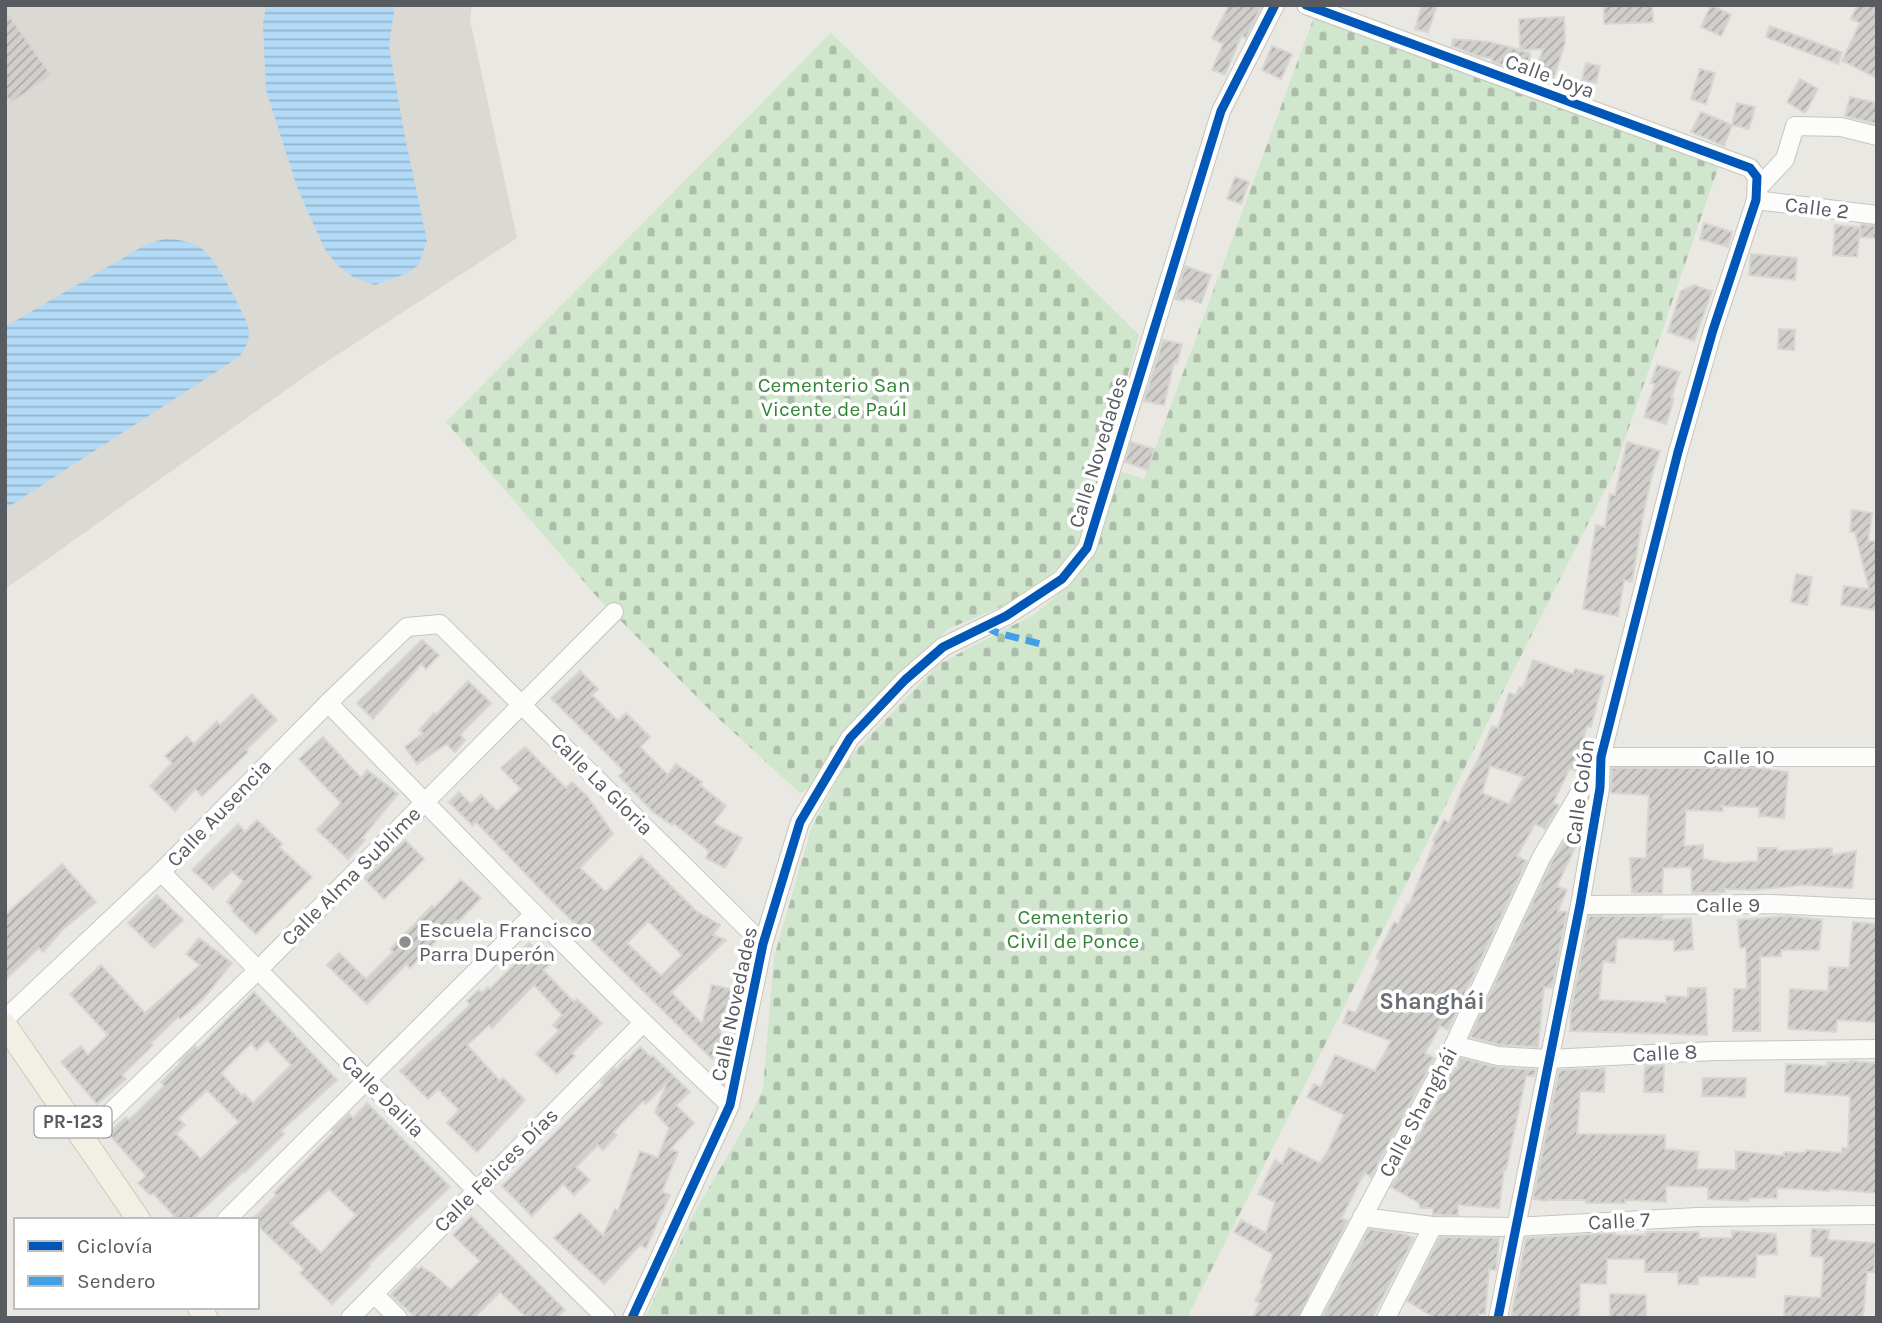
<svg xmlns="http://www.w3.org/2000/svg" width="1882" height="1323" viewBox="0 0 1882 1323" font-family="Karla,sans-serif">
	<style>
		.industrial { fill: #dad9d3 }
		.cemetery { fill: url(#cemetery-stones) }
		.water { fill: url(#water-rules) }
		.building { fill: url(#building-hatch); stroke: #d8d6d2; stroke-width: 2; fill-rule: evenodd }
		.lines { fill: none; stroke-linecap: round; stroke-linejoin: round }
		.minor-casing { stroke: #c5c5c3; stroke-width: 20 }
		.major-casing { stroke: #d1c9af; stroke-width: 25 }
		.minor { stroke: #fcfcfb; stroke-width: 18 }
		.major { stroke: #f2f0e5; stroke-width: 23 }
		.quiet { stroke: #42a1e6; stroke-width: 7; stroke-dasharray: 14 7; stroke-linecap: butt }
		.cycleway-casing { stroke: #fff; stroke-width: 13 }
		.cycleway { stroke: #0057b8; stroke-width: 9 }
		.poi-dot { fill: #8b8d8e; stroke: #fff; stroke-width: 2.5 }
		.labels { text-anchor: middle; dominant-baseline: central; stroke-width: 7; stroke-linejoin: round; paint-order: stroke }
		.shield { fill: #fff; stroke: #8a8d90; stroke-width: 2 }
		.shield-label { font-size: 19px; font-weight: bold; fill: #585c61 }
		.street-label { font-size: 21px; fill: #585c61; stroke: #fff }
		.park-label { font-size: 21px; fill: #338537; stroke: #fff }
		.poi-label { font-size: 21px; fill: #585c61; stroke: #fff; text-anchor: start }
		.neighbourhood-label { font-size: 23px; font-weight: bold; fill: #696e73; stroke: #fff }
	</style>
	<defs>
		<pattern id="cemetery-stones" width="16" height="16" patternUnits="userSpaceOnUse" patternTransform="scale(1.75)"><rect width="16" height="16" fill="#d0e6cd"/><path d="M2 7V4a2 2 0 0 1 4 0v3zM10 15v-3a2 2 0 0 1 4 0v3z" fill="#acbeaa"/></pattern>
		<pattern id="water-rules" width="6" height="5" patternUnits="userSpaceOnUse" patternTransform="scale(1.75)"><rect width="6" height="5" fill="#b3daf6"/><path d="M0 2.5h6" fill="none" stroke="#94b4cb"/></pattern>
		<pattern id="building-hatch" width="6" height="6" patternUnits="userSpaceOnUse" patternTransform="scale(1.75)"><rect width="6" height="6" fill="#d0cfcb"/><path d="M-1 1l2-2M0 6l6-6M5 7l2-2" fill="none" stroke="#acaba8"/></pattern>
	</defs>
	<rect width="100%" height="100%" fill="#e9e8e2"/>
	<polygon class="industrial" points="5,5 472,5 470,20 517,238 320,366 5,589"/>
	<g class="cemetery">
		<polygon points="1314,17 1720,162 1613,474 1187,1318 645,1318 692,1217 749,1119 763,1089 774,957 812,826 849,758 939,664 1035,614 1069,585 1092,557 1116,470 1144,479"/>
		<polygon points="831,33 1139,335 1077,552 1024,597 948,629 844,731 812,787 800,793 718,718 598,598 446,422"/>
	</g>
	<g class="water">
		<polygon points="395,5 389,46 404,132 427,241 419,264 410,272 375,285 355,278 337,265 324,248 297,187 266,90 263,24 266,5"/>
		<path d="M164 239C175 239 185 240 196 245 217 256 235 300 247 322 251 336 248 346 239 357L5 509V327L147 244Z"/>
	</g>
	<g class="building">
		<polygon points="1229,5 1262,5 1246,38 1241,36 1225,75 1212,70 1223,44 1212,38"/>
		<polygon points="1422,5 1437,5 1428,32 1415,29"/>
		<polygon points="1604,5 1652,5 1653,22 1604,24"/>
		<polygon points="1711,5 1731,15 1721,36 1701,27"/>
		<polygon points="1857,5 1877,5 1877,78 1842,61 1860,23 1851,19"/>
		<polygon points="5,10 51,75 11,103 5,95"/>
		<polygon points="1564,17 1565,43 1552,83 1534,76 1543,49 1520,50 1519,19"/>
		<polygon points="1770,26 1842,52 1838,64 1766,37"/>
		<polygon points="1453,39 1491,42 1530,53 1529,61 1509,59 1507,67 1492,61 1492,58 1478,56 1452,46"/>
		<polygon points="1272,46 1292,54 1281,79 1262,70"/>
		<polygon points="1586,63 1600,66 1596,83 1582,80"/>
		<polygon points="1700,69 1715,73 1706,104 1691,99"/>
		<polygon points="1800,79 1818,89 1805,113 1787,102"/>
		<polygon points="1850,97 1877,103 1877,124 1845,116"/>
		<polygon points="1737,103 1755,107 1749,129 1732,125"/>
		<polygon points="1701,112 1732,125 1724,146 1691,132"/>
		<polygon points="1235,177 1249,182 1241,204 1227,199"/>
		<polygon points="1704,223 1732,232 1728,247 1700,239"/>
		<polygon points="1861,224 1877,226 1877,238 1860,237"/>
		<polygon points="1835,225 1860,227 1857,257 1833,255"/>
		<polygon points="1751,254 1797,258 1795,280 1749,275"/>
		<polygon points="1185,266 1211,275 1201,303 1186,298 1184,301 1175,299"/>
		<polygon points="1694,285 1712,291 1694,341 1668,332 1681,291"/>
		<polygon points="1779,329 1795,330 1794,350 1778,349"/>
		<polygon points="1163,340 1182,344 1177,363 1174,362 1164,405 1144,401"/>
		<polygon points="1657,365 1680,372 1671,398 1674,399 1666,424 1644,417 1655,384 1651,383"/>
		<polygon points="1131,442 1154,449 1148,470 1125,462"/>
		<polygon points="1627,442 1660,451 1652,475 1643,515 1632,582 1624,580 1618,616 1583,609 1596,525 1605,527 1610,494 1615,495"/>
		<polygon points="1852,510 1872,513 1868,541 1877,541 1877,610 1841,605 1844,586 1869,589 1855,532 1850,532"/>
		<polygon points="1796,574 1812,577 1807,605 1791,602"/>
		<polygon points="422,640 439,655 426,669 421,664 373,719 357,703"/>
		<path d="M1533 660 1573 674 1575 669 1604 676 1591 727 1587 726 1580 751 1585 755 1576 771 1570 768 1553 803 1559 805 1545 829 1535 824 1517 856 1527 861 1448 1030 1440 1026 1425 1053 1434 1058 1371 1177 1365 1173 1360 1181 1341 1219 1348 1220 1298 1318H1253L1260 1303 1255 1301 1264 1284 1261 1283 1273 1254 1234 1232 1241 1220 1266 1233 1275 1202 1258 1194 1275 1160 1282 1164 1289 1148 1320 1163 1328 1151 1344 1115 1307 1097 1314 1084 1321 1087 1335 1055 1375 1071 1391 1041 1343 1023 1348 1010 1356 1013 1380 960 1376 958 1394 922 1398 924 1407 904 1409 905 1435 841 1433 840 1444 820 1449 823 1463 787 1478 760 1492 726 1498 728 1509 693 1516 695 1519 687 1523 688ZM1490 766 1524 777 1509 804 1482 793Z"/>
		<polygon points="580,671 598,689 592,695 618,721 626,713 650,737 640,747 668,775 676,764 702,782 700,785 726,806 713,823 742,838 725,868 706,858 709,851 673,823 672,825 653,812 619,776 624,771 551,698"/>
		<polygon points="468,681 491,703 460,735 465,740 455,752 446,744 417,764 405,747 423,733 419,730 434,713 436,715"/>
		<polygon points="252,694 277,720 246,750 248,752 202,796 195,789 175,811 150,786 172,763 165,756 187,736 194,744 217,721 220,725"/>
		<polygon points="323,737 361,778 367,770 398,794 362,838 365,840 348,859 317,830 341,803 299,759"/>
		<path d="M525 747 566 788 572 782 587 796 613 834 580 868 606 892 641 856 696 911 720 925 713 935 726 940 671 992 702 1024 712 985 739 991 735 1007 727 1005 720 1033 729 1041 712 1059 545 894 476 822 473 826 449 802 459 792 471 804 481 795 497 811 521 789 501 768ZM648 921 682 955 661 976 627 943Z"/>
		<polygon points="1612,768 1757,768 1788,772 1784,818 1759,816 1760,807 1722,806 1723,811 1686,810 1684,846 1703,845 1703,859 1725,863 1758,861 1758,848 1777,848 1777,851 1832,848 1832,855 1856,851 1852,888 1803,885 1753,890 1724,889 1725,892 1692,893 1691,867 1663,868 1662,893 1632,893 1630,858 1646,858 1649,795 1611,793"/>
		<polygon points="1581,814 1584,815 1580,837 1557,886 1567,890 1558,911 1567,912 1552,988 1544,987 1538,1047 1500,1045 1470,1037 1551,863"/>
		<polygon points="257,820 282,844 279,847 312,877 256,934 232,911 234,909 227,902 243,881 232,871 213,889 192,870 238,824 245,832"/>
		<polygon points="405,840 424,859 384,899 365,879"/>
		<polygon points="62,864 96,902 62,930 43,952 39,948 5,980 5,915"/>
		<polygon points="461,880 481,898 458,922 456,920 410,968 406,964 367,1004 327,965 339,953 366,979 393,952 390,949 432,906 434,908"/>
		<polygon points="157,895 183,920 154,948 128,923"/>
		<polygon points="1589,916 1662,916 1662,920 1691,918 1693,949 1674,951 1674,940 1617,938 1615,963 1603,961 1599,1000 1666,1003 1666,996 1688,997 1688,988 1706,988 1707,1035 1570,1031 1571,1010"/>
		<polygon points="1787,916 1822,920 1819,950 1781,950 1781,956 1760,957 1760,1031 1733,1031 1734,989 1747,989 1746,947 1740,948 1738,920"/>
		<polygon points="1853,922 1877,924 1877,1022 1837,1020 1836,1032 1790,1029 1788,1028 1790,989 1828,991 1829,967 1849,968"/>
		<polygon points="199,938 232,963 202,1000 180,1019 178,1017 151,1043 153,1045 122,1075 126,1079 97,1104 61,1062 81,1046 88,1055 108,1035 70,994 101,965 145,1013 200,965 186,954"/>
		<polygon points="529,943 550,964 543,970 574,1002 577,999 602,1023 572,1053 575,1056 557,1074 536,1054 559,1031 553,1025 562,1015 534,985 492,1028 489,1025 467,1045 500,1081 503,1078 525,1100 477,1152 447,1123 459,1110 438,1089 428,1099 400,1071 470,1005 467,1001 479,990 482,993 488,987 490,989 516,963 512,959"/>
		<path d="M254 992 337 1080 281 1131 284 1134 244 1173 243 1172 191 1220H178L153 1193 150 1195 138 1183 146 1176 108 1133 126 1117 129 1120 164 1086 161 1082 182 1062 180 1061 195 1046 198 1049ZM267 1040 291 1065 253 1103 244 1094 242 1096 221 1073 251 1043 257 1050ZM207 1090 239 1122 201 1159 176 1134 185 1125 178 1118Z"/>
		<polygon points="640,1047 651,1057 653,1056 690,1092 676,1105 694,1123 670,1149 678,1152 662,1192 670,1195 646,1248 640,1245 604,1284 554,1238 580,1213 603,1236 615,1209 618,1211 640,1151 658,1158 669,1128 655,1112 667,1083 646,1104 643,1101 613,1132 617,1135 603,1150 598,1145 576,1167 590,1180 574,1195 563,1184 532,1216 502,1186 603,1085 601,1082 614,1068 616,1070 625,1060 626,1062"/>
		<polygon points="1460,1058 1497,1067 1536,1070 1534,1076 1526,1076 1506,1170 1504,1170 1499,1208 1458,1205 1458,1215 1433,1215 1433,1208 1420,1208 1419,1203 1391,1187 1455,1068 1457,1069"/>
		<polygon points="1850,1061 1877,1063 1877,1193 1829,1189 1829,1191 1777,1188 1777,1198 1749,1198 1749,1201 1708,1199 1708,1187 1666,1186 1666,1202 1625,1200 1625,1203 1586,1203 1586,1200 1548,1200 1547,1201 1533,1199 1559,1070 1605,1068 1604,1092 1580,1091 1577,1134 1665,1135 1665,1149 1698,1152 1697,1169 1736,1170 1736,1151 1784,1156 1784,1152 1805,1153 1806,1150 1842,1153 1842,1148 1848,1148 1850,1096 1785,1092 1786,1064 1828,1066 1828,1062 1849,1063"/>
		<polygon points="1664,1065 1663,1092 1644,1092 1645,1066"/>
		<polygon points="1703,1078 1746,1078 1745,1097 1702,1096"/>
		<path d="M367 1103 450 1187 369 1264 370 1266 332 1304 300 1273 304 1269 257 1225V1220H252L276 1195 274 1193 334 1132 332 1130 349 1114 353 1118ZM329 1189 356 1215 321 1253 290 1223Z"/>
		<polygon points="471,1216 565,1310 556,1318 527,1318 500,1292 474,1318 416,1318 391,1295 416,1268 418,1270 421,1267 433,1274 451,1290 480,1261 453,1235"/>
		<polygon points="1369,1229 1404,1234 1414,1238 1372,1318 1322,1318"/>
		<polygon points="1812,1229 1829,1230 1828,1240 1876,1243 1874,1272 1867,1272 1863,1318 1784,1318 1785,1296 1821,1298 1824,1257 1811,1256"/>
		<polygon points="1732,1231 1776,1234 1777,1254 1757,1255 1755,1277 1698,1276 1698,1284 1678,1284 1678,1272 1645,1272 1645,1259 1607,1259 1606,1284 1580,1283 1579,1318 1511,1318 1526,1238 1615,1233 1615,1235 1646,1235 1646,1232 1699,1232 1699,1238 1732,1238"/>
		<polygon points="1440,1237 1499,1238 1496,1270 1489,1270 1485,1314 1479,1314 1479,1318 1435,1318 1407,1301"/>
		<polygon points="1610,1294 1646,1295 1646,1318 1610,1318"/>
	</g>
	<g class="lines">
		<g class="minor-casing">
			<g id="minor">
				<polyline points="1306,5 1750,168 1757,177 1756,200 1713,330 1678,452 1601,757 1600,788 1580,905 1498,1318"/>
				<polyline points="1758,188 1785,159 1795,126 1841,127 1877,136"/>
				<polyline points="1756,200 1877,215"/>
				<path d="M328 703C460 838 591 975 730 1105"/>
				<polyline points="161,872 476,1190 606,1318"/>
				<polyline points="1580,905 1771,904 1877,909"/>
				<polyline points="5,1019 161,872 328,703 407,627 440,624 763,944"/>
				<polyline points="1454,1045 1498,1056 1548,1059 1714,1051 1877,1049"/>
				<polyline points="84,1138 258,970 614,612"/>
				<polyline points="1362,1217 1433,1226 1515,1227 1697,1217 1877,1215"/>
				<polyline points="226,1220 534,914"/>
				<polyline points="374,1294 398,1318"/>
				<polyline points="350,1318 643,1023"/>
				<polyline points="632,1318 730,1105 763,944 800,822 850,738 905,680 943,647 1006,616 1062,579 1087,548 1221,111 1275,5"/>
				<polyline points="1309,1318 1454,1045 1541,858 1601,757 1877,757"/>
				<polyline points="1386,1318 1433,1226"/>
			</g>
		</g>
		<g class="major-casing">
			<g id="major">
				<polyline points="5,1025 139,1220"/>
				<polyline points="199,1307 206,1318"/>
			</g>
		</g>
		<use href="#minor" class="minor"/>
		<use href="#major" class="major"/>
		<polyline class="quiet" points="986,627 998,633 1045,645"/>
		<g class="cycleway-casing">
			<g id="cycleway">
				<polyline points="1306,5 1750,168 1757,177 1756,200 1713,330 1678,452 1601,757 1600,788 1580,905 1498,1318"/>
				<polyline points="632,1318 730,1105 763,944 800,822 850,738 905,680 943,647 1006,616 1062,579 1087,548 1221,111 1275,5"/>
			</g>
		</g>
		<use href="#cycleway" class="cycleway"/>
	</g>
	<circle class="poi-dot" cx="405" cy="942" r="7"/>
	<g class="labels">
		<rect class="shield" x="34.5" y="1106.5" width="77" height="31" rx="5"/>
		<g class="shield-label">
			<text x="73" y="1122">PR-123</text>
		</g>
		<g class="street-label">
			<text transform="translate(1550 76) rotate(20)">Calle Joya</text>
			<text transform="translate(1817 208) rotate(7)">Calle 2</text>
			<text transform="translate(1098 452) rotate(-73)">Calle Novedades</text>
			<text x="1739" y="757">Calle 10</text>
			<text transform="translate(602 784) rotate(45)">Calle La Gloria</text>
			<text transform="translate(1580 792) rotate(-82)">Calle Colón</text>
			<text transform="translate(219 813) rotate(-46)">Calle Ausencia</text>
			<text transform="translate(351 876) rotate(-45)">Calle Alma Sublime</text>
			<text x="1728" y="905">Calle 9</text>
			<text transform="translate(734 1004) rotate(-78)">Calle Novedades</text>
			<text transform="translate(1665 1053) rotate(-3)">Calle 8</text>
			<text transform="translate(383 1096) rotate(45)">Calle Dalila</text>
			<text transform="translate(1418 1112) rotate(-62)">Calle Shanghái</text>
			<text transform="translate(496 1170) rotate(-45)">Calle Felices Días</text>
			<text transform="translate(1619 1221) rotate(-3)">Calle 7</text>
		</g>
		<g class="park-label">
			<text x="834" y="385">Cementerio San<tspan x="834" dy="24">Vicente de Paúl</tspan></text>
			<text x="1073" y="917">Cementerio<tspan x="1073" dy="24">Civil de Ponce</tspan></text>
		</g>
		<g class="poi-label">
			<text x="419" y="930">Escuela Francisco<tspan x="419" dy="24">Parra Duperón</tspan></text>
		</g>
		<g class="neighbourhood-label">
			<text x="1432" y="1001">Shanghái</text>
		</g>
	</g>
	<rect width="1882" height="1323" fill="none" stroke="#585c61" stroke-width="14"/>
	<rect x="14" y="1218" width="245" height="91" fill="#ffffff" stroke="#bcbec0" stroke-width="2"/>
	<rect x="28" y="1241" width="35" height="10" fill="#0057b8" stroke="#bcbec0" stroke-width="2"/>
	<text x="77" y="1253" font-size="21" fill="#585c61">Ciclovía</text>
	<rect x="28" y="1276" width="35" height="10" fill="#42a1e6" stroke="#bcbec0" stroke-width="2"/>
	<text x="77" y="1288" font-size="21" fill="#585c61">Sendero</text>
</svg>
